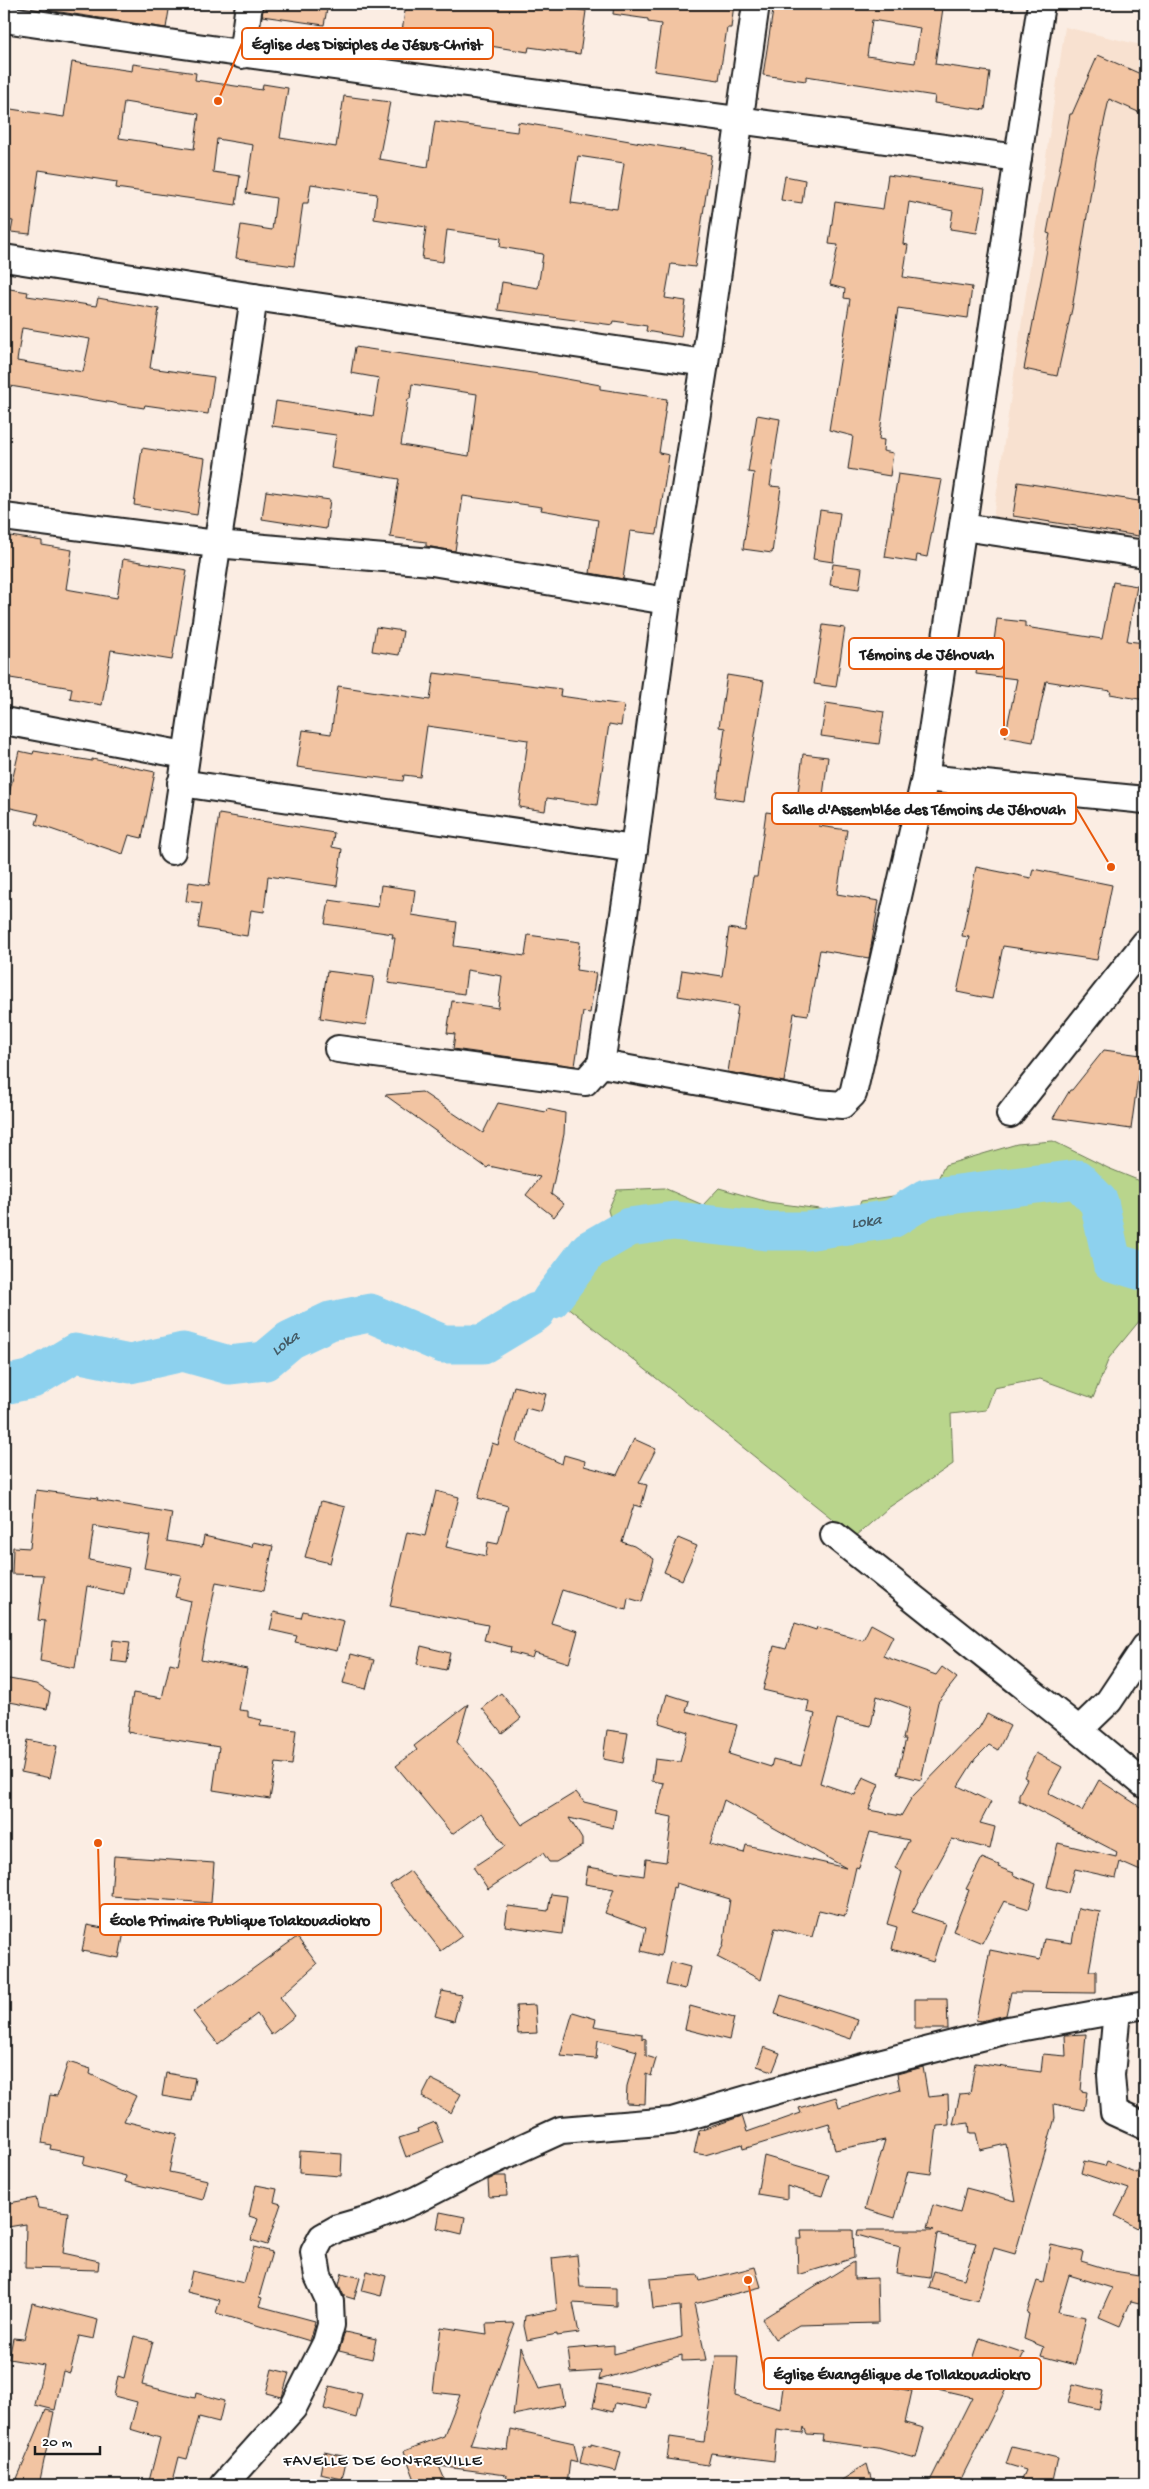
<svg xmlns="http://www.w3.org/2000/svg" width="1149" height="2489" viewBox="0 0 1149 2489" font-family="'Gochi Hand',sans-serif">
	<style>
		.built { fill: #f8e1d0 }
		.green { fill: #b9d58c; stroke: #6a7854 }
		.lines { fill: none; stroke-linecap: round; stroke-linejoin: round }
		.river { stroke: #8dd1ee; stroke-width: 39 }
		.building { fill: #f2c4a2; stroke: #1c1c1c; fill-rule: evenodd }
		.minor-casing { stroke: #1c1c1c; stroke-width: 30 }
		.minor { stroke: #fff; stroke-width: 26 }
		.labels { text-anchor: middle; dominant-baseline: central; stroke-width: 4; stroke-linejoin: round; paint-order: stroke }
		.water-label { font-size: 16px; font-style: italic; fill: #445b66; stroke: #fff }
		.neighbourhood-label { font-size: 16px; letter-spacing: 1px; fill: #1c1c1c; stroke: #fff }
		.leader { fill: none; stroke: #e8590c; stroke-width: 2 }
		.callout-dot { fill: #e8590c; stroke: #fff; stroke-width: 2 }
		.callout { fill: #fff; stroke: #e8590c; stroke-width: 2 }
		.callout-label { font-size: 16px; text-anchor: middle; font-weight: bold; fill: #1c1c1c }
	</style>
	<rect width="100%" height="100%" fill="#fbede3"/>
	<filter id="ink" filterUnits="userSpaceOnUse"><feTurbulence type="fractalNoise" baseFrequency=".02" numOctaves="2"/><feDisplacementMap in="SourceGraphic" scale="10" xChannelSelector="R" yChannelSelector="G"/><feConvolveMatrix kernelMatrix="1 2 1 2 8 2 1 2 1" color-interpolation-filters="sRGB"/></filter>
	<g filter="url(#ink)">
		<polygon class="built" points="1065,27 1145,46 1145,549 992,525"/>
		<polygon class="green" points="1053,1141 1108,1168 1145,1183 1145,1314 1109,1358 1093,1398 1040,1379 994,1388 986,1410 951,1414 953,1464 888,1508 855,1537 561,1302 584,1270 615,1236 608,1210 617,1190 664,1188 703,1205 719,1188 768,1202 856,1214 861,1201 932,1190 945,1165 1017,1144"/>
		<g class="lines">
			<g class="river">
				<path id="s1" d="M551 1300 589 1250 629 1227 674 1221 768 1231H806L892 1219 926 1198 1077 1179 1099 1202 1112 1262 1145 1272"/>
				<path id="s2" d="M4 1381 9 1384 32 1379 75 1353 130 1364 183 1352 229 1365 265 1361 290 1340 330 1321 370 1313 443 1344H483L536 1312"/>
			</g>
		</g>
		<g class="building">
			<polygon points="48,4 170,4 166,28 47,10"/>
			<polygon points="264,4 328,4 324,25 262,16"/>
			<polygon points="406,4 541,4 586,11 580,54 529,47 528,52 402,32"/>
			<polygon points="614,4 734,4 731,28 727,28 719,80 654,71 661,24 648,22 648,19 613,14"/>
			<path d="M774 4H921L943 8 935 64 990 72 985 110 934 103 935 96 806 76V81L763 75ZM872 20 920 28 915 63 867 56Z"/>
			<polygon points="1098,55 1145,76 1145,115 1109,99 1096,160 1072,309 1057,376 1024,369 1050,234 1047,233 1070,114 1072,114"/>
			<path d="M72 62 132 71 133 64 196 73 195 80 262 90 263 84 288 88 280 138 336 147 344 96 390 102 379 159 428 167 435 121 517 132 518 122 712 155 695 267 671 264 665 298 686 301 681 337 646 331 647 326 614 321 613 325 498 310 502 282 538 288 543 254 500 247 501 238 447 230 443 262 422 259 426 227 374 219 377 194 311 184 308 203H303L294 266 236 258 241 225 272 230 276 198 246 193 253 145 217 139 213 172 240 176 236 205 116 188 117 182 39 170 30 234 11 232 13 221 4 220V108L64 117ZM124 102 199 114 194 149 119 138ZM578 156 624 163 617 209 571 203Z"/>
			<polygon points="888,175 985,189 977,233 950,229 953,211 909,202 903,244 908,245 903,277 972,287 968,318 898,308 879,439 884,440 883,451 893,453 890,476 848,469 853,436 829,430 850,299 844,298 845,289 830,285 838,245 829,244 835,202 883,209"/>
			<polygon points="785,176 805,180 802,203 781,200"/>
			<path d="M4 288 28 292 27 296 96 306 98 298 159 309 150 368 214 377 208 414 145 405 144 408 4 385ZM22 328 90 339 83 372 17 361Z"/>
			<path d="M355 347 539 374 600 385V389L667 399 659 453 669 455 657 534 630 531 623 579 590 573 598 520 541 510 542 507 463 496 455 551 426 546V542L390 537 399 479 331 468 336 435 272 426 276 401 373 416 379 378 351 373ZM412 384 477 394 469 456 401 445 408 399H410Z"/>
			<polygon points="757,415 780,419 770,486 781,487 772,553 743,549 754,473 748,472"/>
			<polygon points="142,448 205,458 197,515 134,505"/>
			<polygon points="898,474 942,480 927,557 917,555 916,562 885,557"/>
			<polygon points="1018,482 1145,502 1145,537 1013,516"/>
			<polygon points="266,491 330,500 326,529 262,519"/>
			<polygon points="820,510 840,513 833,562 813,559"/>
			<polygon points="4,535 42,541 42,545 72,550 66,589 117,598 123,559 187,570 172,660 111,650 102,705 70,699 72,688 4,677"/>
			<polygon points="833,564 862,568 859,589 830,585"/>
			<polygon points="1113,582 1137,586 1127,641 1145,643 1145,700 1110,694 1111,691 1046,681 1033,742 1005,737 1017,679 976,674 980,646 993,648 997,619 1025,622 1025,627 1102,639"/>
			<polygon points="823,625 845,628 836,687 814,684"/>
			<polygon points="376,627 403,631 399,655 372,651"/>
			<polygon points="434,673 561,689 560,696 624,705 621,726 609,724 597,805 547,798 545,811 519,807 528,740 427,726 420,777 404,775 403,781 297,767 303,730 331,734 338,686 430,700"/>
			<polygon points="727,675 764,681 744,801 716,797 725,728 719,727"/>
			<polygon points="826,703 884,712 879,744 821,736"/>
			<polygon points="19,751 33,754 34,751 92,761 92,759 155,772 142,838 129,835 123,854 36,824 39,814 6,807"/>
			<polygon points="803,754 828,757 819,826 847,830 837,894 879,901 869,958 820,950 808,1015 794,1013 784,1082 728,1072 738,1006 678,996 682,970 722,976 729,928 745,931 753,877 757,877 766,812 795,816"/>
			<polygon points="219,814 334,833 332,847 342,849 337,886 268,876 264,912 251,910 247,936 198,928 202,903 186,901 189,882 209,885"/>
			<polygon points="976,867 1031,878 1033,869 1112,885 1097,960 1003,946 992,999 957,992 969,937 962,936"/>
			<polygon points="381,885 415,890 412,915 457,922 454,946 525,956 528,935 580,942 576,970 596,973 590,1013 583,1012 575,1066 453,1049 455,1034 447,1033 452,1001 498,1008 502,976 467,970 464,994 388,983 395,938 392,938 393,934 325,924 329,900 378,907"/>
			<polygon points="327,971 374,977 366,1025 320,1018"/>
			<polygon points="1104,1050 1141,1055 1131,1129 1053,1118 1070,1090 1072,1090"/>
			<polygon points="422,1092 483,1133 498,1103 546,1112 547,1109 565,1113 564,1134 551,1194 564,1204 554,1217 526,1195 540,1177 489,1166 487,1168 385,1095"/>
			<polygon points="514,1386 546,1394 541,1412 526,1408 517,1443 562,1464 564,1455 585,1461 584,1466 617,1475 634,1439 656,1449 639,1483 647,1485 641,1507 634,1505 622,1542 634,1546 654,1559 642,1602 628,1598 626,1610 562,1590 551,1623 578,1631 569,1663 534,1652 532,1658 510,1652 511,1647 484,1640 488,1625 390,1606 407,1532 425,1536 436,1491 459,1497 446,1547 486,1556 488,1542 498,1544 508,1506 478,1498 492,1443 498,1445"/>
			<polygon points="36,1490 98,1498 97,1500 172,1513 167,1541 202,1547 204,1536 252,1547 253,1542 273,1546 264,1591 216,1582 201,1660 247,1669 239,1710 248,1711 248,1717 262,1720 260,1726 296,1730 292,1765 276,1763 270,1799 213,1790 219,1747 127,1732 133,1693 162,1698 170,1663 178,1665 191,1601 175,1597 181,1575 144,1568 150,1536 94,1526 89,1560 129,1568 124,1594 87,1586 75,1668 40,1661 45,1621 38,1620 44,1575 12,1574 13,1547 30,1548"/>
			<polygon points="321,1501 345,1507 330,1563 305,1557"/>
			<polygon points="678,1538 697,1546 682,1580 664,1572"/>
			<polygon points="303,1611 344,1621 337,1651 295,1642 297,1636 270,1630 274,1612 301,1618"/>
			<path d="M795 1623 816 1630 817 1627 863 1640 871 1624 893 1636 883 1656 936 1675 942 1667 957 1678 938 1702 921 1780 897 1774 906 1739H903L910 1708 877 1696 871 1726 837 1719 820 1783 855 1795 863 1777 879 1784 869 1810 901 1816 912 1797 979 1728 987 1714 1010 1726 998 1750 989 1745 975 1759 958 1786 991 1802 980 1823 995 1827 990 1849 952 1839 912 1912 945 1923 933 1962 892 1949 897 1927 887 1924 902 1872 895 1868 909 1840 870 1832 859 1868 856 1867 845 1916 819 1910 812 1937 775 1928 761 1980 717 1957 723 1946 730 1899 676 1883 675 1888 673 1887 661 1956 641 1951 646 1928 605 1913 614 1889 585 1884 588 1867 644 1876 646 1859 666 1862 672 1817 657 1814 664 1783 652 1781 655 1759 680 1762 688 1732 659 1723 667 1694 689 1701 686 1711 737 1725 729 1754 771 1767 773 1759 801 1766 815 1714 807 1712 809 1701 763 1690 774 1646 786 1649ZM724 1800 846 1868 746 1845 744 1853 710 1844Z"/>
			<polygon points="113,1640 130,1642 127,1663 111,1661"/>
			<polygon points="421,1646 450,1653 446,1670 417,1664"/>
			<polygon points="351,1654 374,1660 366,1689 343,1683"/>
			<polygon points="4,1678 36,1684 50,1693 47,1709 4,1701"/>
			<polygon points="501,1693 521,1718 502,1733 482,1708"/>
			<polygon points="468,1704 457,1742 492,1783 522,1825 576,1792 584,1802 616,1810 613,1828 569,1818 582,1839 582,1846 556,1862 549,1862 543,1853 488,1889 473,1867 505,1846 481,1813 452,1834 396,1766 417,1750 414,1746"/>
			<polygon points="607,1730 628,1733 623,1763 603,1759"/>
			<polygon points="27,1740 57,1746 50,1778 21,1772"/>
			<polygon points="1036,1753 1062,1767 1048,1793 1082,1811 1099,1780 1145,1810 1145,1873 1120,1862 1116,1878 1075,1869 1068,1893 1047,1887 1058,1843 1116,1857 1117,1852 1019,1801 1019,1794 1027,1779 1024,1777"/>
			<polygon points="114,1856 214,1863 211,1903 111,1896"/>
			<polygon points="982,1858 999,1865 998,1867 1014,1873 1013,1875 1036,1884 1029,1909 1004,1901 982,1943 953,1931 969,1890 966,1889"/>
			<polygon points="410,1871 462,1936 441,1951 390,1885"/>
			<polygon points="551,1894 567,1896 562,1934 505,1926 508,1906 548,1911"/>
			<polygon points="1078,1908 1100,1912 1089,1971 1096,1971 1096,1993 1011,1992 1006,2015 981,2021 976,2020 990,1950 1040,1960 1044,1939 1072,1943"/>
			<polygon points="87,1925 124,1932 119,1958 82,1951"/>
			<polygon points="297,1937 317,1964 280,1997 295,2016 271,2035 257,2014 218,2044 193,2012"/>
			<polygon points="671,1962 690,1967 685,1989 666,1985"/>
			<polygon points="442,1991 461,1995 454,2021 435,2016"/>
			<polygon points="781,1995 858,2020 851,2039 775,2014"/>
			<polygon points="915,1999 947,1999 948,2029 915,2029"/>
			<polygon points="535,2005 537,2033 518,2034 516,2006"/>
			<polygon points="690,2006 734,2018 729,2040 685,2029"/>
			<polygon points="573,2012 596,2019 594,2026 642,2034 642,2038 646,2039 646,2056 656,2059 651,2076 646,2074 645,2104 626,2103 627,2086 637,2051 598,2040 596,2059 560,2056"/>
			<polygon points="1086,2034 1081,2091 1087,2092 1084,2110 1054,2104 1055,2118 1015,2254 994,2248 978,2301 929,2288 934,2271 964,2279 976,2243 937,2234 930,2278 896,2273 900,2247 857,2235 858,2230 934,2230 927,2228 933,2205 960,2213 966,2188 1016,2201 1006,2144 980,2150 976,2133 970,2133 969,2123 953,2125 960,2094 970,2093 975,2063 1041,2072 1043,2054 1066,2056 1065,2035"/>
			<polygon points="764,2047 780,2053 773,2071 757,2066"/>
			<polygon points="68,2062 91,2069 90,2074 136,2096 124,2121 177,2134 169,2172 208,2180 203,2200 125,2182 126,2176 83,2165 85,2156 50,2149 51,2145 42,2143 50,2095 57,2096"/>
			<polygon points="923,2067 928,2097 948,2095 949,2125 937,2126 931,2174 908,2171 895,2218 865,2209 885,2140 835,2150 829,2123 743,2149 742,2144 705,2155 694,2153 699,2131 742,2116 747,2132 801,2113 799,2108 836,2097 839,2108 900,2090 897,2074"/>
			<polygon points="166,2073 195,2078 191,2101 162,2096"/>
			<polygon points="431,2079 461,2094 451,2113 422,2097"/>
			<polygon points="435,2122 443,2142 406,2157 399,2138 418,2132 417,2129"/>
			<polygon points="300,2151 342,2154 341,2176 299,2173"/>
			<polygon points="764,2156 829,2175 822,2196 787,2186 787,2199 757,2194"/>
			<polygon points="1145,2158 1145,2232 1115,2216 1129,2189 1081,2173 1084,2161 1105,2166 1107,2161 1137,2173"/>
			<polygon points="496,2176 506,2176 507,2196 489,2197 488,2180"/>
			<polygon points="256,2185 277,2189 274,2202 281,2204 267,2245 251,2240 258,2219 249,2216"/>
			<polygon points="36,2198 38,2208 68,2212 63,2253 99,2261 98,2270 25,2268 26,2224 8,2227 4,2204"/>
			<polygon points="440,2212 465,2217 462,2234 437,2228"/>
			<polygon points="801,2230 853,2230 854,2258 798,2275 797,2239 802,2239"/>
			<polygon points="1051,2245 1083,2252 1081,2261 1114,2271 1145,2276 1139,2303 1131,2301 1120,2326 1099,2317 1112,2288 1069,2275 1058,2312 1086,2317 1075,2365 1041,2356 1044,2347 1024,2339 1029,2314 1027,2313 1037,2281 1043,2283"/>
			<polygon points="254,2247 272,2252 259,2297 262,2298 259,2306 315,2321 314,2325 315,2325 310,2341 216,2313 220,2300 187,2292 192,2271 244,2283"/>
			<polygon points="577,2255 580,2287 616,2288 616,2306 573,2303 579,2333 557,2336 557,2334 527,2340 524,2326 525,2316 557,2310 552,2258"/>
			<polygon points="854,2262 854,2279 877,2278 878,2323 799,2325 775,2339 762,2319"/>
			<polygon points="755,2267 761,2287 694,2304 706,2360 682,2361 682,2355 599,2380 601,2371 571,2373 568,2349 614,2345 614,2354 682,2337 680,2306 653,2309 650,2279 698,2275 700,2281"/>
			<polygon points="367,2271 386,2276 381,2296 362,2291"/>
			<polygon points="342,2273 360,2278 354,2299 344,2296 339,2285"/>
			<polygon points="32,2303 98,2320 94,2339 79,2336 70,2373 63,2371 55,2410 35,2405 44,2365 9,2359 13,2338 24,2339"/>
			<polygon points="515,2323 470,2445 508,2450 511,2429 574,2443 578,2462 570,2460 567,2485 505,2485 506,2475 439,2466 447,2485 417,2485 404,2451 444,2436 460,2395 433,2392 441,2327 487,2334 486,2324"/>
			<polygon points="345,2332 376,2339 372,2359 339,2351"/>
			<polygon points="134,2336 153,2341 142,2385 195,2398 196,2393 224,2401 219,2422 199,2417 187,2459 179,2457 172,2485 148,2485 160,2438 130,2429 137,2402 114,2396 118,2376 124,2378"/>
			<polygon points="980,2338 1024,2353 958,2485 928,2485 972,2397 929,2387 933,2370 967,2378"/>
			<polygon points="521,2347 539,2389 561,2385 565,2405 513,2415"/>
			<polygon points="716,2356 738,2356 735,2396 780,2409 786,2366 830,2370 830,2375 890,2382 890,2387 912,2391 905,2423 924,2428 916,2458 878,2448 822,2441 823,2435 807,2434 804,2427 803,2433 777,2430 774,2461 711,2453 708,2465 667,2459 670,2437 704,2442"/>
			<polygon points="272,2369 289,2373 282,2397 266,2393"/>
			<polygon points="598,2384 650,2393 647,2409 615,2403 613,2412 593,2407"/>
			<polygon points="1073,2384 1103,2391 1099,2409 1068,2402"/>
			<polygon points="330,2386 362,2394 356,2418 324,2409"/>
			<polygon points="46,2410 54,2412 39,2485 16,2481"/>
			<polygon points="591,2444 621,2452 616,2471 580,2463 584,2445 591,2446"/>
			<polygon points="1012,2447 1058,2458 1052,2485 1020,2485 1026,2470 1006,2464"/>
			<polygon points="324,2452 347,2457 342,2479 320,2474"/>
			<polygon points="867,2464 873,2485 834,2485"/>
		</g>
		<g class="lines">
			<g class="minor-casing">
				<g id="minor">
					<path d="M4 19C341 70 680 111 1018 158"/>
					<polyline points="242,55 249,4"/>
					<polyline points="4,258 254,297 705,363"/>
					<polyline points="4,517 216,544 432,562 667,601"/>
					<polyline points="963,527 1145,554"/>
					<polyline points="4,721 185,755"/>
					<polyline points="925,778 1145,800"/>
					<polyline points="181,783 634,849"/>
					<polyline points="172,851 254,297"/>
					<polyline points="338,1049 585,1082 601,1064 634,849 667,601 705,363 756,4"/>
					<polyline points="601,1064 817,1103 842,1105 853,1094 925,778 1041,4"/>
					<polyline points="1010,1114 1145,943"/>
					<polyline points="834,1535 1079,1730"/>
					<polyline points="1145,1647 1109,1701 1079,1730 1145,1785"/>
					<polyline points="1117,2010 1111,2075 1114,2112 1145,2126"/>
					<polyline points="224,2485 293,2408 326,2343 331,2325 330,2302 318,2276 314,2252 322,2237 338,2228 376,2217 416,2200 482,2166 561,2130 672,2121 812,2080 1008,2030 1145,2005"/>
				</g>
			</g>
			<use href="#minor" class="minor"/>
		</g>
	</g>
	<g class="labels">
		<g class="water-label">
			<text stroke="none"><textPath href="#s1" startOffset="348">Loka</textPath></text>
			<text stroke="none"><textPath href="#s2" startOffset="301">Loka</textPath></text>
		</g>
		<g class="neighbourhood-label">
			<text x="383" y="2462">FAVELLE DE GONFREVILLE</text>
		</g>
	</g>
	<path class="leader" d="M218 101L242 43M1004 732L1004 654M1111 867L1076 808M98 1843L100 1920M748 2280L764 2374"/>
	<g class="callout-dot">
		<circle cx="218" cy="101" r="5"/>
		<circle cx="1004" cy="732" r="5"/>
		<circle cx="1111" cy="867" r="5"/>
		<circle cx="98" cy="1843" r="5"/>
		<circle cx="748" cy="2280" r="5"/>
	</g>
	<g class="callout">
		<rect x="242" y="28" width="251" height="31" rx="5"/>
		<rect x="849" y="638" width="155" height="31" rx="5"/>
		<rect x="772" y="793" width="304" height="31" rx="5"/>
		<rect x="100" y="1904" width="281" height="31" rx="5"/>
		<rect x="764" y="2358" width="277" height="31" rx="5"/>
	</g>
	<g class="callout-label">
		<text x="367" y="49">Église des Disciples de Jésus-Christ</text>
		<text x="927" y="659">Témoins de Jéhovah</text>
		<text x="924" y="814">Salle d'Assemblée des Témoins de Jéhovah</text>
		<text x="240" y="1925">École Primaire Publique Tolakouadiokro</text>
		<text x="902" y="2379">Église Évangélique de Tollakouadiokro</text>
	</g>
	<rect width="1149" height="2489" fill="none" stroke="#fff" stroke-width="20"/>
	<rect x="10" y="10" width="1129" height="2469" fill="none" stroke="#1c1c1c" stroke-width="2" filter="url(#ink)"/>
	<path d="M35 2446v8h65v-8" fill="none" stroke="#1c1c1c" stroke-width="2.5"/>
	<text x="42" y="2446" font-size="15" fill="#1c1c1c" stroke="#ffffff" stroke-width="4" paint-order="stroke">20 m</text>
</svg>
